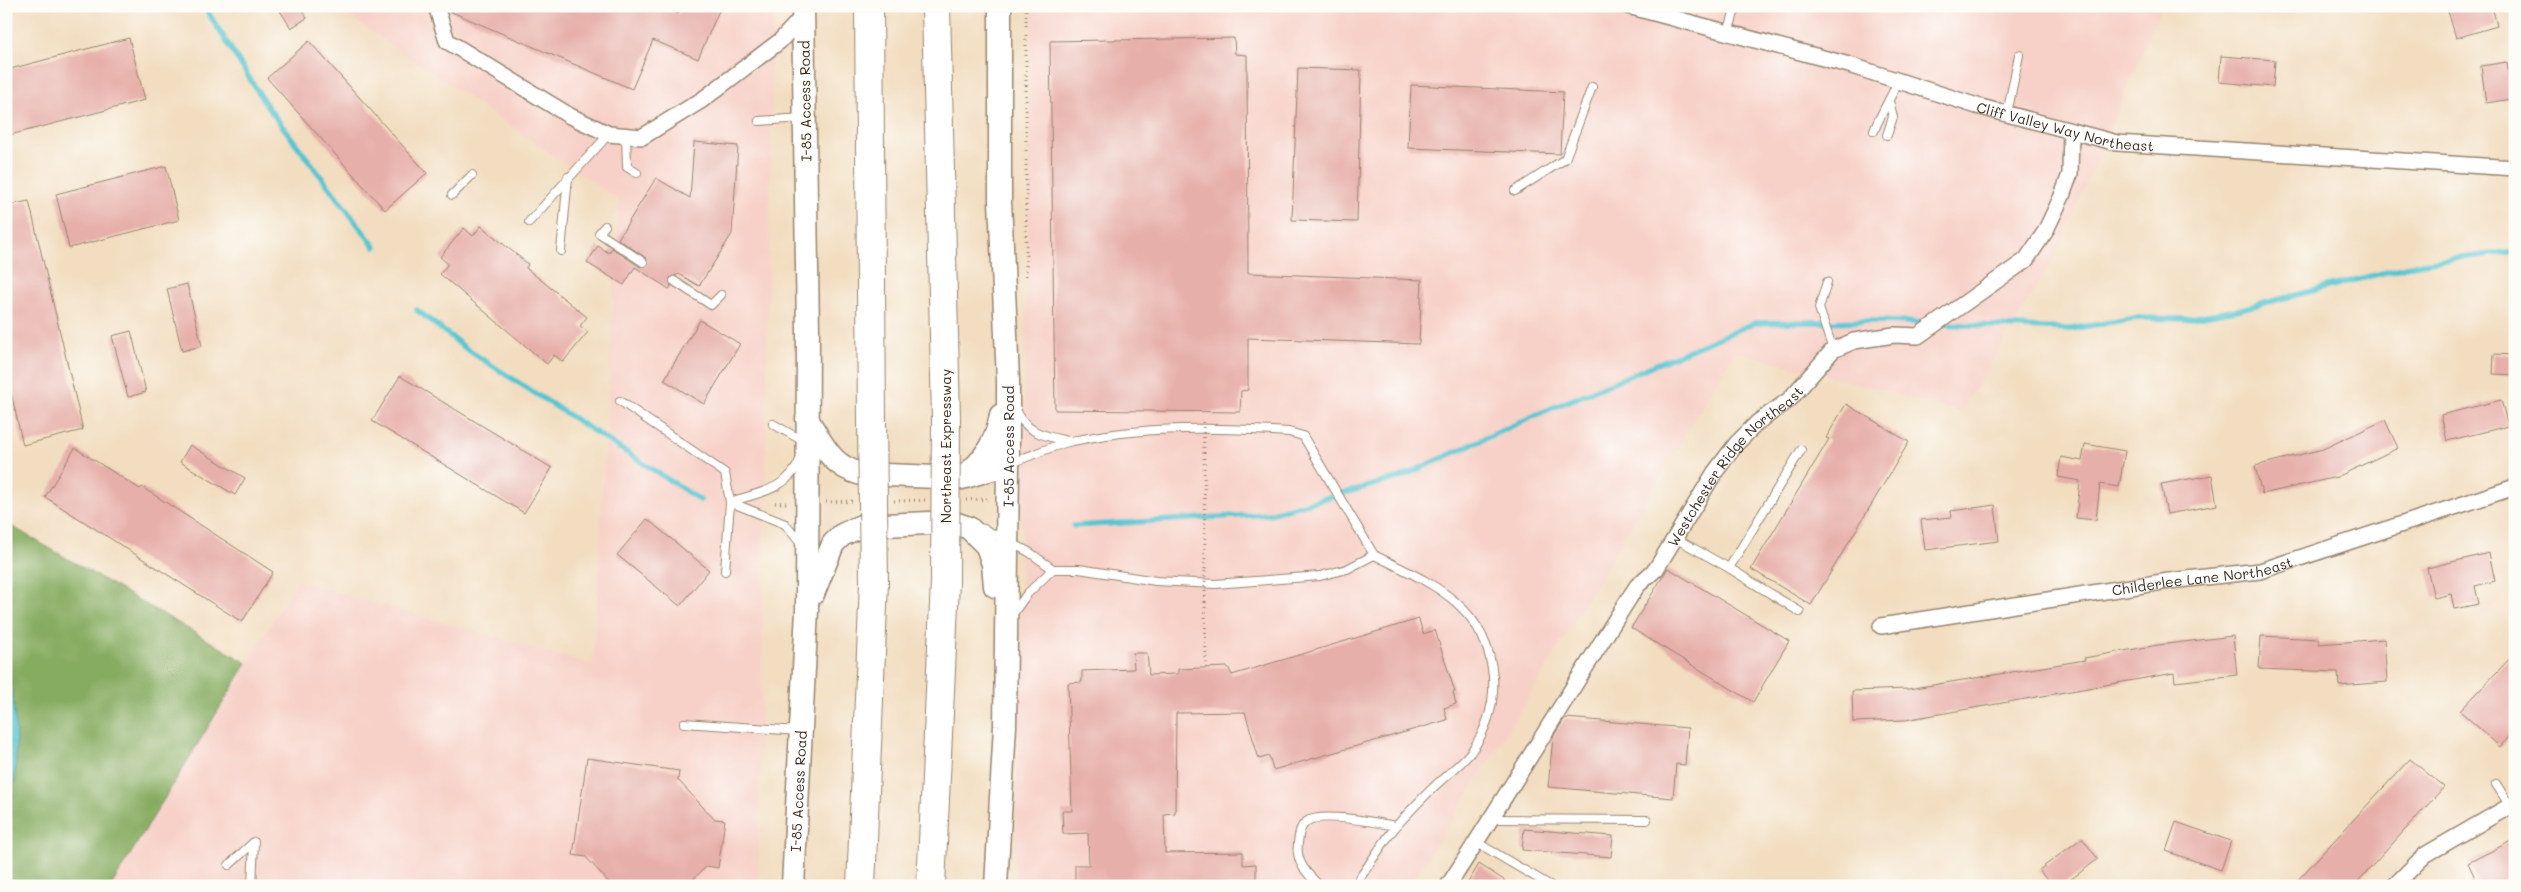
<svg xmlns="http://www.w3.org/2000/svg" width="2521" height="892" viewBox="0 0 2521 892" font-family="Mali,sans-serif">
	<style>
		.built { fill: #f7d1c8 }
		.forest { fill: #86ac61; stroke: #606b40 }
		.water { fill: #58c5d0; stroke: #4a7877 }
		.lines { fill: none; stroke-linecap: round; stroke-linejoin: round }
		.stream { stroke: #58c5d0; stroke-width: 5.5 }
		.building { fill: #e7afa9 }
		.lane-casing { stroke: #96846f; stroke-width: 10 }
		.street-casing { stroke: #96846f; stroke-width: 18 }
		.secondary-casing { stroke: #96846f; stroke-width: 25 }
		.highway-casing { stroke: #96846f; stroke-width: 30 }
		.path { stroke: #96846f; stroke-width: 3; stroke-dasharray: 1 4; stroke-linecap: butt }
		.lane { stroke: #fff; stroke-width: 8 }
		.street { stroke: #fff; stroke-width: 15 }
		.secondary { stroke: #fff; stroke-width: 22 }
		.highway { stroke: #fff; stroke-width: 28 }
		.highway-bridge-casing { stroke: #96846f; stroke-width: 30; stroke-linecap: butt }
		.path-bridge { stroke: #96846f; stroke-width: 3; stroke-dasharray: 1 4; stroke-linecap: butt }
		.highway-bridge { stroke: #fff; stroke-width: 28 }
		.labels { text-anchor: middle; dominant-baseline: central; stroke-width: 4; stroke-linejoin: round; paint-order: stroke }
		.street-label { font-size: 14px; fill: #3b2a1e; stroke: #fdfcf7 }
	</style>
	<rect width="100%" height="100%" fill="#fdfcf7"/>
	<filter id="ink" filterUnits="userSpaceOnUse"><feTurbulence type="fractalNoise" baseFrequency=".02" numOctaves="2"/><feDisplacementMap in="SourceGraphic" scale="10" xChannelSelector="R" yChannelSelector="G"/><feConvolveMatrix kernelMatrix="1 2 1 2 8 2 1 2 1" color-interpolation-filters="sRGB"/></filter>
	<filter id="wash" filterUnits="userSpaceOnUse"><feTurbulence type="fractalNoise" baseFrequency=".0096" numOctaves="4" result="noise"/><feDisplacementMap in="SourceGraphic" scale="20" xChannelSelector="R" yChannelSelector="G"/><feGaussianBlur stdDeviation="1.12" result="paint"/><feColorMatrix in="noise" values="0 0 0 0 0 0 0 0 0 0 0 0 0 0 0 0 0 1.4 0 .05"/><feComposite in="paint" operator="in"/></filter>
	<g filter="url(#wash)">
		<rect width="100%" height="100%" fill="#f2ddc0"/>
		<g class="built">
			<polygon points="334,6 773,6 758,886 111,886 297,581 593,665 619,200"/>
			<polygon points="1032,6 2162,6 2055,257 1961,412 1735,351 1517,717 1410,886 1015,886"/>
		</g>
		<polygon class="forest" points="6,523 247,663 111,886 6,886"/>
		<path class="water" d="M6 669 10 677C19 733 18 780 6 836Z"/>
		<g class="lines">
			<g class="stream">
				<polyline points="204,6 267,106 375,247"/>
				<polyline points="417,310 468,350 700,500"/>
				<polyline points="1940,324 2071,329 2135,318 2185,319 2237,310 2422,263 2515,251"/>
				<polyline points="1074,526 1269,514 1401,477 1538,414 1754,323 1880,321 1931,323"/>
			</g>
		</g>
		<g id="blocks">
			<g class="building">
				<polygon points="277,6 299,6 307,18 291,28"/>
				<polygon points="446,6 660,6 678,14 681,6 721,6 698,59 653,40 632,89 447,10"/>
				<polygon points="2458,6 2492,6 2497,26 2456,38 2448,11 2458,9"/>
				<polygon points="129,38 145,100 6,136 6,70"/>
				<polygon points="1234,38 1235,54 1247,55 1248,273 1422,280 1419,344 1248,338 1248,390 1241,391 1240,412 1055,410 1050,41"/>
				<polygon points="309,41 427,173 385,210 267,78"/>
				<polygon points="2221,56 2275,60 2273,87 2219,82"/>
				<polygon points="2507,62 2512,99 2486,103 2481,66"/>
				<polygon points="1298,68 1361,70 1357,222 1292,220"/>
				<polygon points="1411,85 1563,92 1560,154 1408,148"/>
				<polygon points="694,142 738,146 732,234 699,286 679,274 670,278 671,286 669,289 635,267 624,285 587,263 598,246 609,253 612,248 640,267 647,265 646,258 618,239 656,178 690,198"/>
				<polygon points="166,166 179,220 69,248 56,194"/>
				<polygon points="29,201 83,430 23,445 6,371 6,206"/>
				<polygon points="481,226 528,264 526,268 587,317 580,326 588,332 563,362 554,355 547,364 440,274 448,264 440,257 464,228 473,236"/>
				<polygon points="187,284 202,346 182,351 167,289"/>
				<polygon points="700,320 740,344 704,404 664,380"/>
				<polygon points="131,331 146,392 128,397 112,336"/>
				<polygon points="2494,354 2515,355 2515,375 2493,374"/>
				<polygon points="400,376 552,468 524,513 372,421"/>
				<polygon points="2501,400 2508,426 2447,441 2441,415"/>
				<polygon points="1846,404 1909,442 1811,605 1751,569 1829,439 1826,438"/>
				<polygon points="2385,420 2398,448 2337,477 2262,494 2255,466 2323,449"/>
				<polygon points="2085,444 2125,451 2119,487 2100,484 2096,520 2076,518 2080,481 2058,477 2061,457 2082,461"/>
				<polygon points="190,445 245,478 235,495 180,462"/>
				<polygon points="75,448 140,489 142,487 273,572 242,622 45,497"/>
				<polygon points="2212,475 2217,505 2167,514 2161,484"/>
				<polygon points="1995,505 1999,541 1925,550 1921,520 1952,517 1951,511"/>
				<polygon points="647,519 709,570 680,606 617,555"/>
				<polygon points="2489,553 2495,581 2475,586 2479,604 2454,609 2451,594 2434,598 2427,568"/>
				<polygon points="1668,568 1789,641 1753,702 1631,628"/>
				<polygon points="1419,619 1423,634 1435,630 1455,692 1453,692 1456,704 1444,708 1447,720 1273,770 1269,756 1259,759 1245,712 1176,713 1175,813 1164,814 1165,853 1243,852 1243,865 1256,864 1256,886 1075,886 1075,865 1089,865 1088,833 1063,834 1062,811 1072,811 1068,683 1082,682 1082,671 1134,669 1133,653 1147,653 1149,675 1178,674 1178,669 1228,667 1232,675"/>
				<polygon points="2233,636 2237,675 2175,682 2174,673 1905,720 1853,722 1852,691 1908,689 2085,660 2084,658 2158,645"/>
				<polygon points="2261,636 2319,639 2319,644 2384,639 2387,682 2339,686 2338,672 2259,669"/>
				<polygon points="2515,653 2515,730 2500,747 2460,711"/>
				<polygon points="1565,718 1688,728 1685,765 1676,764 1673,798 1548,787 1553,737"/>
				<polygon points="587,758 679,771 678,780 714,819 725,820 718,868 707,866 686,886 612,886 586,857 573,855"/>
				<polygon points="2410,759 2444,787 2354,886 2292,886"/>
				<polygon points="2176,822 2231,841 2221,870 2166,851"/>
				<polygon points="1524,829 1613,836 1611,857 1522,850"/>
				<polygon points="2082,838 2098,859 2062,886 2052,886 2039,870"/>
				<polygon points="2515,839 2515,886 2479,886 2468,863"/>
				<polygon points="1479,864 1513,886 1466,886"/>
			</g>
		</g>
	</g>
	<g filter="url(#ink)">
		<use href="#blocks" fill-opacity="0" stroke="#96846f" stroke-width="1"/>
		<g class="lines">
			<g class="lane-casing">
				<g id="lane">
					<polyline points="1728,33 1736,6"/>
					<polyline points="2007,114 2019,55"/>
					<polyline points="759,121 803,118"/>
					<path d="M1874 131C1881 113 1891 98 1898 81"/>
					<polyline points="1887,135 1893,117 1889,101"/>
					<polyline points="626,136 627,167 637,173"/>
					<polyline points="1515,191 1565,159 1592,87"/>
					<polyline points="452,195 472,175"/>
					<polyline points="529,222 609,134"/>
					<polyline points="605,226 599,233 643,262"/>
					<polyline points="561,251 568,177"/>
					<polyline points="674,281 711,305 721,295"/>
					<polyline points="1827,282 1819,308 1833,350"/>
					<polyline points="620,401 725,473 730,502 725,571"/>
					<path d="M1015 406C1023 432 1043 436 1068 441"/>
					<polyline points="773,424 805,442"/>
					<path d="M1011 463C1031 456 1051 446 1072 441 1143 426 1217 427 1289 432L1303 436 1374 555"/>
					<path d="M730 502C757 493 788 490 800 460"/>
					<polyline points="730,502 785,524 801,544"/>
					<path d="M979 528 984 529 1029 552 1053 569H1079L1156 581 1215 584 1320 576 1347 569 1374 555C1431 583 1487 605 1493 677 1495 705 1487 729 1471 752 1461 764 1449 773 1438 783 1424 796 1411 810 1398 824 1382 843 1369 866 1354 886"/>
					<polyline points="1673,537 1729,568 1800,612"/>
					<polyline points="1729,568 1801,450"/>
					<polyline points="1012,615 1027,594 1053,569"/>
					<polyline points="684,723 799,731"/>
					<polyline points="2496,784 2510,806"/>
					<polyline points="1492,819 1647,820"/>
					<polyline points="1476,842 1551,886"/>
					<polyline points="229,865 254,842 252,886"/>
					<path d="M1320 886C1307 874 1295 862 1298 843 1299 836 1299 828 1306 822 1319 811 1379 823 1396 826"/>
				</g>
			</g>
			<g class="street-casing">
				<g id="street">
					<polyline points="436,6 447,41 570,116 609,134 642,137 702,100 780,41 803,16"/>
					<path id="s1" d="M1628 6 1849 65 1977 106 2117 143 2515 168"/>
					<path id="s2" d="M1881 626 2169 581 2260 571 2515 487"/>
					<path id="s3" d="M1448 886C1512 787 1573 686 1637 586L1656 569 1715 472 1737 443 1758 422 1789 400 1833 350 1854 341 1894 335 1918 336 2026 260 2045 232 2062 196 2070 174 2071 131"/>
					<polyline points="2394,886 2425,855 2515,803"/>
				</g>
			</g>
			<g class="secondary-casing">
				<g id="secondary">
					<path d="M807 419C823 444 830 466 861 474L962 478 1008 464"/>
					<path d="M965 476C985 460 997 441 1001 415"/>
					<polyline points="813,594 833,544 842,535 861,526 952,522 969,528 987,546 993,564 995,586"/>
					<path id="s4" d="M793 886 807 610 808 331 803 6"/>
					<path id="s5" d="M996 886 1005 726 1008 464V380L1000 200V6"/>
				</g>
			</g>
			<g class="highway-casing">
				<g id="highway">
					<polyline points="869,6 872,422"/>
					<polyline points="936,6 946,418"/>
					<polyline points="861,886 874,583"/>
					<polyline points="931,886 945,582"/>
				</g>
			</g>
			<g class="path">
				<polyline points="1026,276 1026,6"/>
				<polyline points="1204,453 1205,571"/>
				<polyline points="966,500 987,499"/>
				<polyline points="894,501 925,500"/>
				<polyline points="826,502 852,501"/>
				<polyline points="775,503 787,503"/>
				<polyline points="1205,602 1206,668"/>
			</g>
			<use href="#lane" class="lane"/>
			<use href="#street" class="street"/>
			<use href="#secondary" class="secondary"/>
			<use href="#highway" class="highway"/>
			<g class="highway-bridge-casing">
				<g id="highway-bridge">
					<polyline points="872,422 874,583"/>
					<polyline points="945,582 946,418"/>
				</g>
			</g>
			<g class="path-bridge">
				<polyline points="1203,422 1204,453"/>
				<polyline points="1205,571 1205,602"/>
			</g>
			<use href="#highway-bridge" class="highway-bridge"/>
		</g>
	</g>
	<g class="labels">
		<g class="street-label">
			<text transform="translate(805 101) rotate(-91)">I-85 Access Road</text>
			<text stroke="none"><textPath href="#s1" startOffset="454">Cliff Valley Way Northeast</textPath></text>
			<text transform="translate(945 446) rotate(-90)">Northeast Expressway</text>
			<text stroke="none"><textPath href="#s5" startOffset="440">I-85 Access Road</textPath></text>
			<text stroke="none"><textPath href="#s3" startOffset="511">Westchester Ridge Northeast</textPath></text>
			<text stroke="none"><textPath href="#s2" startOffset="325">Childerlee Lane Northeast</textPath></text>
			<text stroke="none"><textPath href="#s4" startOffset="95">I-85 Access Road</textPath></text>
		</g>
	</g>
	<rect width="2521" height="892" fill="none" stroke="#fdfcf7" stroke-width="25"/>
</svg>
